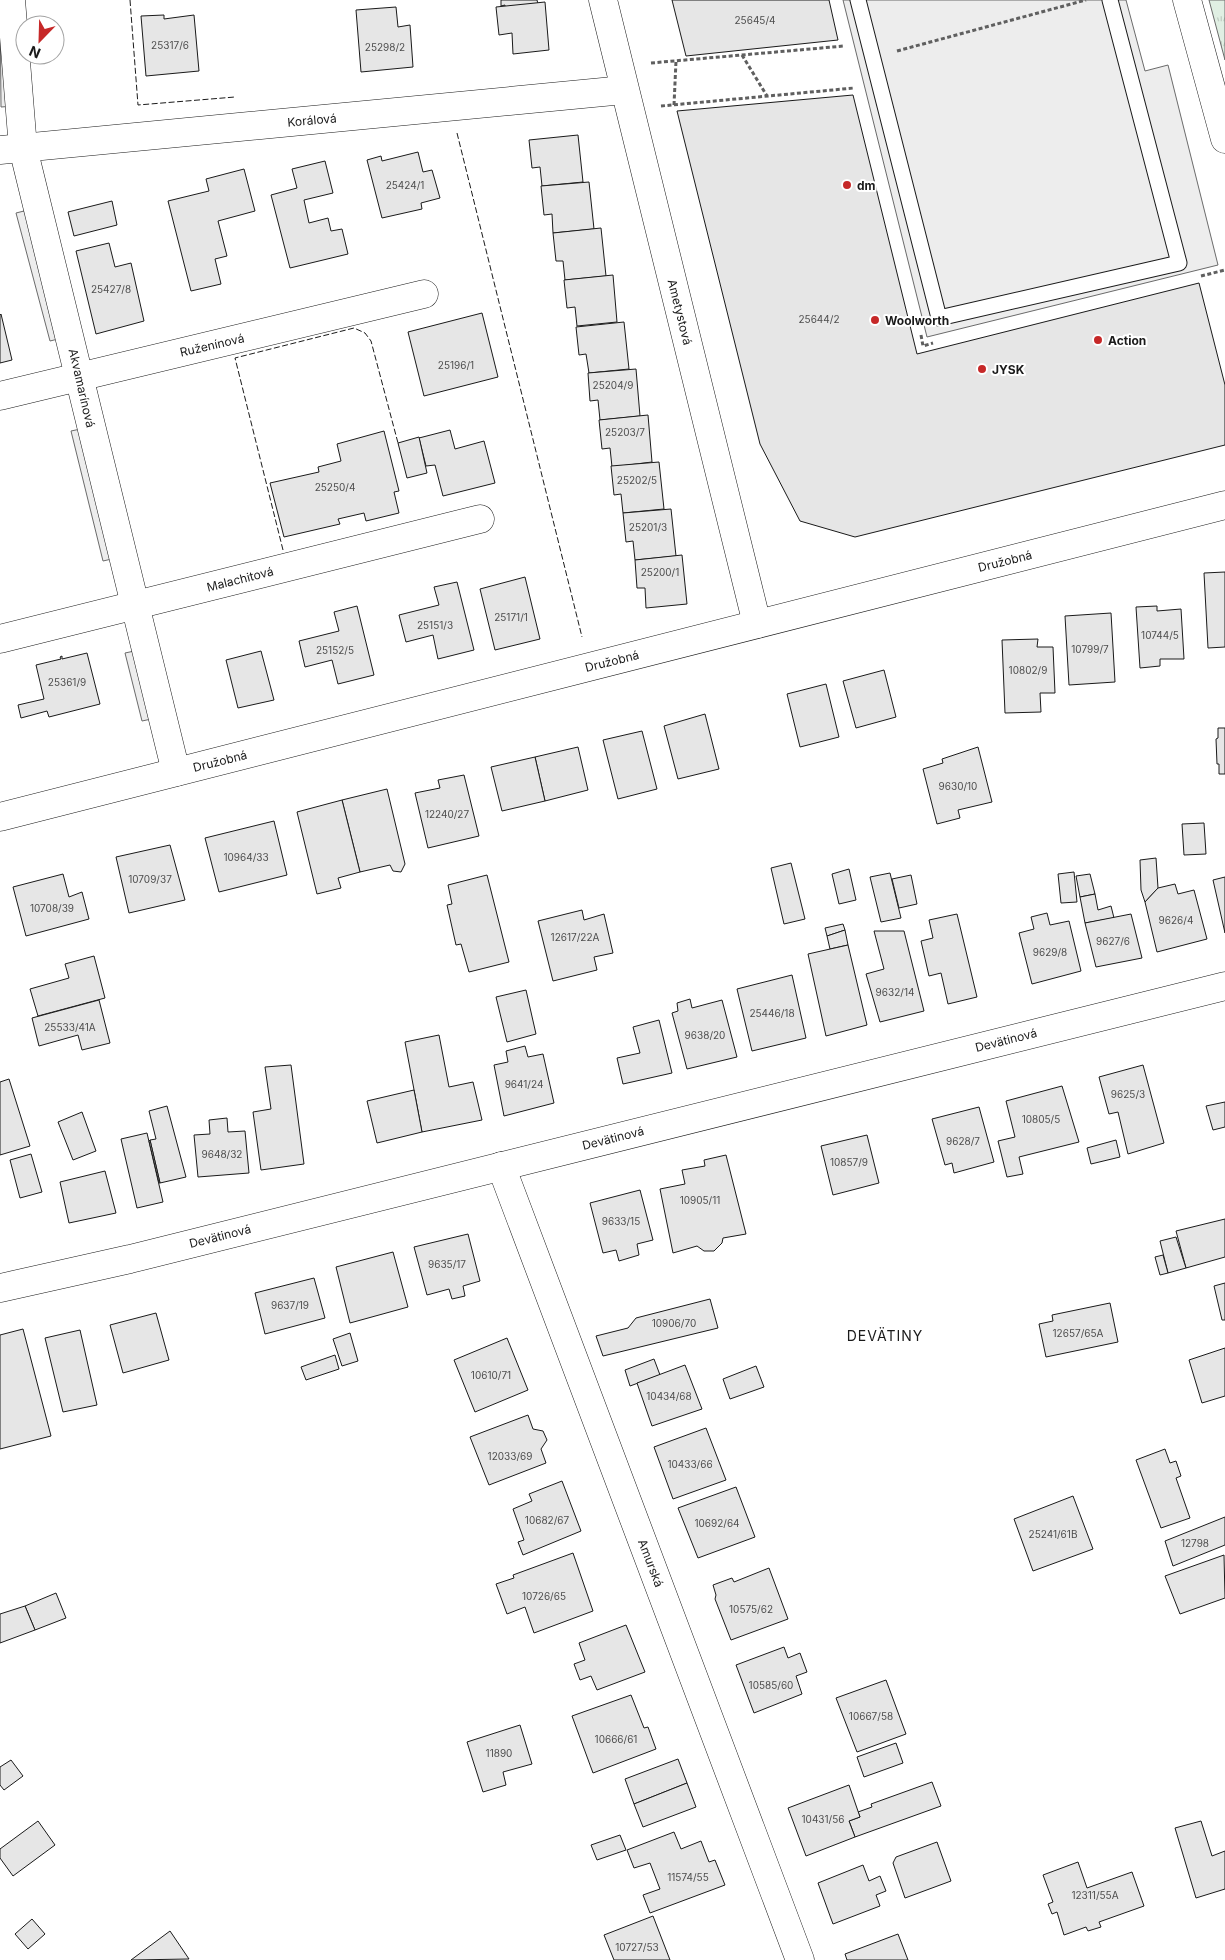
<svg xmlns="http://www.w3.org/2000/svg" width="1225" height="1960" viewBox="0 0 1225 1960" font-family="Inter,sans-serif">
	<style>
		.grass { fill: url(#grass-tufts); stroke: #6a6a6a }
		.parking { fill: #ededed; stroke: #6a6a6a }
		.building { fill: #e6e6e6; stroke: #1a1a1a }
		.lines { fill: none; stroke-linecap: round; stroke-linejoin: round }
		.service-casing { stroke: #1a1a1a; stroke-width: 17 }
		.minor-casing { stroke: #1a1a1a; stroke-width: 29 }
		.path { stroke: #5f5f5f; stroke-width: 3; stroke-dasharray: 4 2.5; stroke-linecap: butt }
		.service { stroke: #fff; stroke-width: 15 }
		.minor { stroke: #fff; stroke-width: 28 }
		.fence { stroke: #1a1a1a; stroke-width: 1; stroke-dasharray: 6 2.5; stroke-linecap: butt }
		.poi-dot { fill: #c62828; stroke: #fff; stroke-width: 2 }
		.labels { text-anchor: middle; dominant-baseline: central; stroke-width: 4; stroke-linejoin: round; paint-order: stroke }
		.number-label { font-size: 10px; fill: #4d4d4d }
		.street-label { font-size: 12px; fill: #1a1a1a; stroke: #fff }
		.poi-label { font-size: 12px; font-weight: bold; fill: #1a1a1a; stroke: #fff; text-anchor: start }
		.neighbourhood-label { font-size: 14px; letter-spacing: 1px; fill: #1a1a1a; stroke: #fff }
	</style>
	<defs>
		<pattern id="grass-tufts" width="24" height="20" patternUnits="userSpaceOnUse" patternTransform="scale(1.25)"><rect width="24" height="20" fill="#e0efe3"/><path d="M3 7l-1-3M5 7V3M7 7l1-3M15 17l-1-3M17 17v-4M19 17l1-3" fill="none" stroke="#c0ccc2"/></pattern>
	</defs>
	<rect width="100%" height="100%" fill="#fff"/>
	<polygon class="grass" points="1209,0 1225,0 1225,60"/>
	<g class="parking">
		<polygon points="0,0 15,106 1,107"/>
		<polygon points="843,0 1126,0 1145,71 1168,65 1218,265 927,337"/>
		<polygon points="28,210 62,338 50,341 16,213"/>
		<polygon points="85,428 116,558 103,561 71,431"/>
		<polygon points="139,650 156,718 142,721 125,653"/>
	</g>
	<g class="building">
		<polygon points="501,0 537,0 538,4 505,7 505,5 501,6"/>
		<polygon points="672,0 829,0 838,40 686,56"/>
		<polygon points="545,2 549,50 513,54 512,33 499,35 496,7"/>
		<polygon points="396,7 398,27 410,25 413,67 361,72 356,10"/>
		<polygon points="164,15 164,19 194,15 199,71 146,76 141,16"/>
		<polygon points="853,95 917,354 1199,283 1225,385 1225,445 855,537 800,521 760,444 677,111"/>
		<polygon points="578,135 583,182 542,186 540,167 532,168 529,140"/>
		<polygon points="418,152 423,172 432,170 440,198 421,203 422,209 382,218 367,160 381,156 382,161"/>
		<polygon points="325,161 333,193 304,200 309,223 328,218 331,231 342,229 348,254 290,268 271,195 297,188 292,169"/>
		<polygon points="244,169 255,211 218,221 227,256 215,259 221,284 191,291 168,201 209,191 206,179"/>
		<polygon points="589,182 594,229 553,233 552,214 544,215 541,186"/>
		<polygon points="112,201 117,225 74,236 68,212"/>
		<polygon points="601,228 606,276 565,280 563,261 556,261 553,233"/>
		<polygon points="109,243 115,267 131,263 144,321 96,334 76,251"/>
		<polygon points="613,275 617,322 577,326 575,307 567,308 564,280"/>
		<polygon points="482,313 498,377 424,396 408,332"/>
		<polygon points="1,314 12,360 0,363 0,315"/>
		<polygon points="624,322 629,369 589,373 586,354 579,355 576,327"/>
		<polygon points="636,369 640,416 600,420 598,400 590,401 588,373"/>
		<polygon points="648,415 652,462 612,467 610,448 602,449 599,420"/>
		<polygon points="450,430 455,449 484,441 495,483 443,496 435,465 426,466 419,438"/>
		<polygon points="384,431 399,491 394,492 399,513 366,521 364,513 338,519 340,524 284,537 270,483 319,472 318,467 341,461 337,444"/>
		<polygon points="419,437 427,473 407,478 398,443"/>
		<polygon points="659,462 664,509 623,513 621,494 614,495 611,466"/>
		<polygon points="671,509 676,556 635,560 633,541 626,542 623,513"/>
		<polygon points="682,555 687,604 646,608 645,588 637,588 635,560"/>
		<polygon points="1225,572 1225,647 1208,648 1204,573"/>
		<polygon points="525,577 540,639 495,650 480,589"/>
		<polygon points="457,582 474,650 438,659 433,635 406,642 399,615 439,605 434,587"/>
		<polygon points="357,606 374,675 338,684 332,660 305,667 299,641 339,631 334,612"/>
		<polygon points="1157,606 1157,611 1181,609 1184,659 1160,659 1160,666 1140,668 1136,607"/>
		<polygon points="1111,613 1115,682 1069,685 1065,616"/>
		<polygon points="1038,639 1037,647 1053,647 1055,693 1040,693 1041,712 1005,713 1002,640"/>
		<polygon points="261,651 274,700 238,708 226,660"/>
		<polygon points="87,653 100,704 49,717 47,711 21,718 18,705 44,699 36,665 61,659 60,657 62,656 62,659"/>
		<polygon points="884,670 896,717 856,728 843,681"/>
		<polygon points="826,684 839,737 800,747 787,694"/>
		<polygon points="705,714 719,769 678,779 664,726"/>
		<polygon points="1218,728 1225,728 1225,774 1219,774 1219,764 1217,764 1216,739 1218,738"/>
		<polygon points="642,731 657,789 618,799 603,740"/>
		<polygon points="578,747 588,790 545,801 535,757"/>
		<polygon points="978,747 992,802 958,810 960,818 937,824 923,769 943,763 942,759"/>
		<polygon points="535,757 545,801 502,811 491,767"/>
		<polygon points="464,775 479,836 428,848 415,793 440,788 438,780"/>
		<polygon points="387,789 405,864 401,872 393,871 390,865 360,872 342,800"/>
		<polygon points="342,800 360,872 338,878 341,888 317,894 297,812"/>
		<polygon points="274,821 287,875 219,892 205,838"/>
		<polygon points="1204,823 1206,854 1184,855 1182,824"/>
		<polygon points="170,845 185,900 129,913 116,857"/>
		<polygon points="1156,858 1158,888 1145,902 1141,890 1140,860"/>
		<polygon points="791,863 805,919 784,924 771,868"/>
		<polygon points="849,869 856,900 839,904 832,874"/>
		<polygon points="1074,872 1077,902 1061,903 1058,874"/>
		<polygon points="890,873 901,918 881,922 870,877"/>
		<polygon points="63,874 69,897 82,892 89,919 26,936 13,887"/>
		<polygon points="1090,874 1095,894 1080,897 1076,876"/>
		<polygon points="487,875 509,962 469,972 461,944 456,945 447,905 452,904 448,885"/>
		<polygon points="911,875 917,904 899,908 892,879"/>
		<polygon points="1225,877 1225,933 1213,880"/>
		<polygon points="1175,884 1178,894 1194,890 1207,939 1157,952 1145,902 1158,888"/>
		<polygon points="1095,894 1098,910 1111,906 1114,918 1085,923 1080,897"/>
		<polygon points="582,910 584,920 604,914 613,953 594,957 597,970 553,981 538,921"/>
		<polygon points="1047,913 1050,925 1069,921 1081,971 1032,984 1019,933 1034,929 1031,917"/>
		<polygon points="957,914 977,997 948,1004 941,973 929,976 921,941 933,938 929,920"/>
		<polygon points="1131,914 1142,958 1096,967 1085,923"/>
		<polygon points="843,924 845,930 827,936 825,928"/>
		<polygon points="845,930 848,945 830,949 827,936"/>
		<polygon points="874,931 904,931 924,1011 880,1022 866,974 884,969"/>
		<polygon points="848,945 867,1025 826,1036 808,954"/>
		<polygon points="94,956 105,998 38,1016 30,989 69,978 65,964"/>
		<polygon points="792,975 806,1038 752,1051 737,989"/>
		<polygon points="526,990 536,1034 507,1042 496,997"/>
		<polygon points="690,999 692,1008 722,1000 737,1057 687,1069 672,1013 678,1011 677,1003"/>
		<polygon points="99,1000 110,1043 82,1050 78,1035 39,1046 32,1018"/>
		<polygon points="659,1020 672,1073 623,1084 617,1058 640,1053 633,1027"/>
		<polygon points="439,1035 449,1087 473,1082 482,1120 422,1132 405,1042"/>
		<polygon points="525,1046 528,1057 543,1054 554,1103 504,1116 494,1065 508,1062 506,1051"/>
		<polygon points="291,1065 304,1164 261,1170 253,1112 271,1109 265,1067"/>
		<polygon points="1143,1065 1164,1143 1128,1154 1118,1112 1109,1114 1099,1077"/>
		<polygon points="9,1079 30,1146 0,1155 0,1082"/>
		<polygon points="1062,1086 1079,1142 1019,1157 1023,1174 1007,1177 998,1141 1015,1137 1006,1101"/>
		<polygon points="414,1090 422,1132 377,1143 367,1101"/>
		<polygon points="1225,1102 1225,1127 1213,1130 1206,1106"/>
		<polygon points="167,1106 186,1177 160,1183 150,1140 156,1139 149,1111"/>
		<polygon points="979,1107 994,1162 954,1173 952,1163 945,1165 932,1119"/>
		<polygon points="82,1112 96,1151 73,1160 58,1122"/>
		<polygon points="227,1118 228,1132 245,1131 249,1173 198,1177 194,1135 210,1134 209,1120"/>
		<polygon points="147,1133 163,1202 137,1208 121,1139"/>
		<polygon points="867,1135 879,1183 833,1195 821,1146"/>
		<polygon points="150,1140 160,1183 159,1183 149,1141"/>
		<polygon points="1116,1140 1120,1157 1091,1164 1087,1148"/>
		<polygon points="31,1154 42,1192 20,1198 10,1160"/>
		<polygon points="726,1155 746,1234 723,1238 722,1243 714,1251 704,1251 697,1246 673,1253 660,1189 685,1184 682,1170 705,1166 704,1160"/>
		<polygon points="105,1171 116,1213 69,1223 60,1182"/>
		<polygon points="640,1190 653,1240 637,1244 639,1255 619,1261 616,1250 603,1253 590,1203"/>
		<polygon points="1225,1219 1225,1257 1186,1268 1176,1231"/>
		<polygon points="468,1234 480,1281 463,1286 465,1296 452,1299 449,1289 427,1295 414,1247"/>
		<polygon points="1176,1237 1186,1268 1168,1273 1160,1241"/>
		<polygon points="393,1252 408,1307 350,1323 336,1267"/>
		<polygon points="1163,1255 1168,1273 1160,1275 1155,1257"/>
		<polygon points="314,1278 325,1318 265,1334 255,1293"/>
		<polygon points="1225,1283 1225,1320 1222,1320 1214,1286"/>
		<polygon points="710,1299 718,1328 603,1356 596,1336 628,1328 636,1318"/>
		<polygon points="1110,1303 1118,1342 1046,1357 1039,1324 1053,1321 1052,1315"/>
		<polygon points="156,1313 169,1360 123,1373 110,1325"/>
		<polygon points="23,1329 51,1436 0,1449 0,1335"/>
		<polygon points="80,1330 97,1405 63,1412 45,1338"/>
		<polygon points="350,1333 358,1361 342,1366 333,1339"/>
		<polygon points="507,1338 528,1390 475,1412 454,1360"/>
		<polygon points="1225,1348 1225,1396 1202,1403 1189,1360"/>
		<polygon points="335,1355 339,1369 306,1380 301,1367"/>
		<polygon points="654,1359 660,1375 630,1386 625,1370"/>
		<polygon points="685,1365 702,1409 652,1426 637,1383"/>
		<polygon points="756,1366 764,1387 730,1399 723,1379"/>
		<polygon points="528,1415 533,1429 543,1431 547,1440 541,1449 546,1463 489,1485 470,1437"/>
		<polygon points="706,1428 726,1480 673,1499 654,1447"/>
		<polygon points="1165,1449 1170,1463 1176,1461 1181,1476 1176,1478 1190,1518 1161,1528 1136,1460"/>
		<polygon points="562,1481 581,1531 523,1555 518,1542 524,1540 513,1509 532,1501 529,1494"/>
		<polygon points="736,1487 755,1537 698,1558 678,1508"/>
		<polygon points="1073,1496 1093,1549 1033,1571 1014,1519"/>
		<polygon points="1225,1517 1225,1545 1173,1566 1165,1541"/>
		<polygon points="573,1553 593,1611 534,1633 525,1607 507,1614 496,1584 514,1578 513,1575"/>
		<polygon points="1224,1555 1225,1598 1180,1614 1165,1576"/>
		<polygon points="769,1568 788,1619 731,1640 715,1599 716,1595 713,1585 732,1578 734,1582"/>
		<polygon points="56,1593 66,1618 35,1630 25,1606"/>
		<polygon points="25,1606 35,1630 0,1643 0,1614"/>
		<polygon points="626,1625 645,1672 597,1690 591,1676 580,1680 574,1664 585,1660 579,1643"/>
		<polygon points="784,1647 788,1658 800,1653 807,1672 796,1676 802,1694 754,1713 736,1665"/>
		<polygon points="886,1680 906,1734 857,1752 836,1698"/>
		<polygon points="631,1695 644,1728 648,1727 656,1749 593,1773 572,1716"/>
		<polygon points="520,1725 532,1764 503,1772 506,1785 483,1792 467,1742"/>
		<polygon points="896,1743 903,1763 864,1777 857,1757"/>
		<polygon points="678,1759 687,1783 634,1804 625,1779"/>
		<polygon points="11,1760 23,1776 4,1790 0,1785 0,1767"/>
		<polygon points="932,1782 941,1806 855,1837 849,1821 860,1817 858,1812 872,1807 871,1804"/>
		<polygon points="687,1783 696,1807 643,1827 634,1804"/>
		<polygon points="849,1785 860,1817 849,1821 855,1837 806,1856 788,1808"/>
		<polygon points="38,1821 55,1845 13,1876 0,1858 0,1849"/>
		<polygon points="1201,1821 1212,1856 1225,1851 1225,1889 1196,1898 1175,1828"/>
		<polygon points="674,1832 681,1849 701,1841 709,1862 715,1860 725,1885 650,1913 643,1895 660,1889 650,1863 634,1868 627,1850"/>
		<polygon points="620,1835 626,1850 597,1860 591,1845"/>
		<polygon points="937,1842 951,1881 905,1898 893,1863 896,1857"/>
		<polygon points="1078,1862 1087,1888 1132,1872 1144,1906 1099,1922 1101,1927 1088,1931 1086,1927 1064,1935 1057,1912 1052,1914 1048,1904 1053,1902 1043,1875"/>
		<polygon points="863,1865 869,1881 880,1876 886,1891 876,1895 880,1906 833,1924 818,1883"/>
		<polygon points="653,1916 670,1960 614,1960 604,1935"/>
		<polygon points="32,1919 45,1934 28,1949 15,1934"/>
		<polygon points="170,1931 189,1959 131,1960"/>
		<polygon points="898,1934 908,1960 847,1960 845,1954"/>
	</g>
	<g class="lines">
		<g class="service-casing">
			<polyline id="service" points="858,0 939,318 1179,263 1110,0"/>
		</g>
		<g class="minor-casing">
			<g id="minor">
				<polyline points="11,0 23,148 176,772"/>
				<polyline points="603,0 757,624"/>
				<polyline points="1187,0 1225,139"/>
				<polyline points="0,150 624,90"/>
				<polyline points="0,396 424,294"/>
				<polyline points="0,639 480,519"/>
				<polyline points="0,817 1225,505"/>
				<polyline points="501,1166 800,1960"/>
				<polyline points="0,1288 130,1259 1225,986"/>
			</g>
		</g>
		<g class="path">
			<polyline points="897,51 1086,0"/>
			<polyline points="742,55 767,96"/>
			<polyline points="651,63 844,46"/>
			<polyline points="674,105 676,61"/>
			<polyline points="661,106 854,88"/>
			<polyline points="1201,276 1225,270"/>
			<polyline points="921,335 923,346 933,343"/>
		</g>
		<use href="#service" class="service"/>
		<use href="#minor" class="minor"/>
		<g class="fence">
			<polyline points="130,0 138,105 235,97"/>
			<polyline points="457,133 582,637"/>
			<polyline points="283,550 235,358 354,328 365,333 371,341 398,443"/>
		</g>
	</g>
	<g class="poi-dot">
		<circle cx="847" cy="185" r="5"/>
		<circle cx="875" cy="320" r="5"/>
		<circle cx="1098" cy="340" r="5"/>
		<circle cx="982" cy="369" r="5"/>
	</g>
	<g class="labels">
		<g class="number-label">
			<text x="755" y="20">25645/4</text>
			<text x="170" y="45">25317/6</text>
			<text x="385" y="47">25298/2</text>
			<text x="405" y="185">25424/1</text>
			<text x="111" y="289">25427/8</text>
			<text x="819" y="319">25644/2</text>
			<text x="456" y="365">25196/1</text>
			<text x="613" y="385">25204/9</text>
			<text x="625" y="432">25203/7</text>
			<text x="637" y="480">25202/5</text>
			<text x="335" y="487">25250/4</text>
			<text x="648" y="527">25201/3</text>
			<text x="660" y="572">25200/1</text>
			<text x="511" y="617">25171/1</text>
			<text x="435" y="625">25151/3</text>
			<text x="1160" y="635">10744/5</text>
			<text x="1090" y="649">10799/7</text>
			<text x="335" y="650">25152/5</text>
			<text x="1028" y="670">10802/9</text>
			<text x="67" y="682">25361/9</text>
			<text x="958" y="786">9630/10</text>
			<text x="447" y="814">12240/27</text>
			<text x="246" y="857">10964/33</text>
			<text x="150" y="879">10709/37</text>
			<text x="52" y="908">10708/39</text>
			<text x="1176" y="920">9626/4</text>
			<text x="575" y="937">12617/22A</text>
			<text x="1113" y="941">9627/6</text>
			<text x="1050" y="952">9629/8</text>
			<text x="895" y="992">9632/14</text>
			<text x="772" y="1013">25446/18</text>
			<text x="70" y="1027">25533/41A</text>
			<text x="705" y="1035">9638/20</text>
			<text x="524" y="1084">9641/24</text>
			<text x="1128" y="1094">9625/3</text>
			<text x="1041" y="1119">10805/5</text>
			<text x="963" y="1141">9628/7</text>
			<text x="222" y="1154">9648/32</text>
			<text x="849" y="1162">10857/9</text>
			<text x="700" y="1200">10905/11</text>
			<text x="621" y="1221">9633/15</text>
			<text x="447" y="1264">9635/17</text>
			<text x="290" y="1305">9637/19</text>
			<text x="674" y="1323">10906/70</text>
			<text x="1078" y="1333">12657/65A</text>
			<text x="491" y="1375">10610/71</text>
			<text x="669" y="1396">10434/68</text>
			<text x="510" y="1456">12033/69</text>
			<text x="690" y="1464">10433/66</text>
			<text x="547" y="1520">10682/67</text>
			<text x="717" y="1523">10692/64</text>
			<text x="1053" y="1534">25241/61B</text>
			<text x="1195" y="1543">12798</text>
			<text x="544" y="1596">10726/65</text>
			<text x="751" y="1609">10575/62</text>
			<text x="771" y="1685">10585/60</text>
			<text x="871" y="1716">10667/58</text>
			<text x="616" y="1739">10666/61</text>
			<text x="499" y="1753">11890</text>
			<text x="823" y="1819">10431/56</text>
			<text x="688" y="1877">11574/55</text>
			<text x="1095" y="1895">12311/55A</text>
			<text x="637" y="1947">10727/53</text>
		</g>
		<g class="street-label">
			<text transform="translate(312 120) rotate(-5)">Korálová</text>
			<text transform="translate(680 312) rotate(76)">Ametystová</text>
			<text transform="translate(212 345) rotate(-13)">Ruženínová</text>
			<text transform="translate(82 388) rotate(77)">Akvamarínová</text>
			<text transform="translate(1005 561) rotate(-14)">Družobná</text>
			<text transform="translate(240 579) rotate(-14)">Malachitová</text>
			<text transform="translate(612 661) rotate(-14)">Družobná</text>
			<text transform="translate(220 761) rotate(-14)">Družobná</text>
			<text transform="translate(1006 1040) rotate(-14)">Devätinová</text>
			<text transform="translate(613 1138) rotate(-14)">Devätinová</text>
			<text transform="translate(220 1236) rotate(-14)">Devätinová</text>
			<text transform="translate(651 1563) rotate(69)">Amurská</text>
		</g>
		<g class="poi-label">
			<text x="857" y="185">dm</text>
			<text x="885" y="320">Woolworth</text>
			<text x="1108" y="340">Action</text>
			<text x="992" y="369">JYSK</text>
		</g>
		<g class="neighbourhood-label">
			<text x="885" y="1335">DEVÄTINY</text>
		</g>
	</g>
	<g transform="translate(40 40) rotate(203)"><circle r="24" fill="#ffffff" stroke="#a3a3a3"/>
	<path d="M0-4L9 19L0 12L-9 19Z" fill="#c62828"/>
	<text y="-8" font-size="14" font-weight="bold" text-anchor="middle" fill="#1a1a1a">N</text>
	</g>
</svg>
